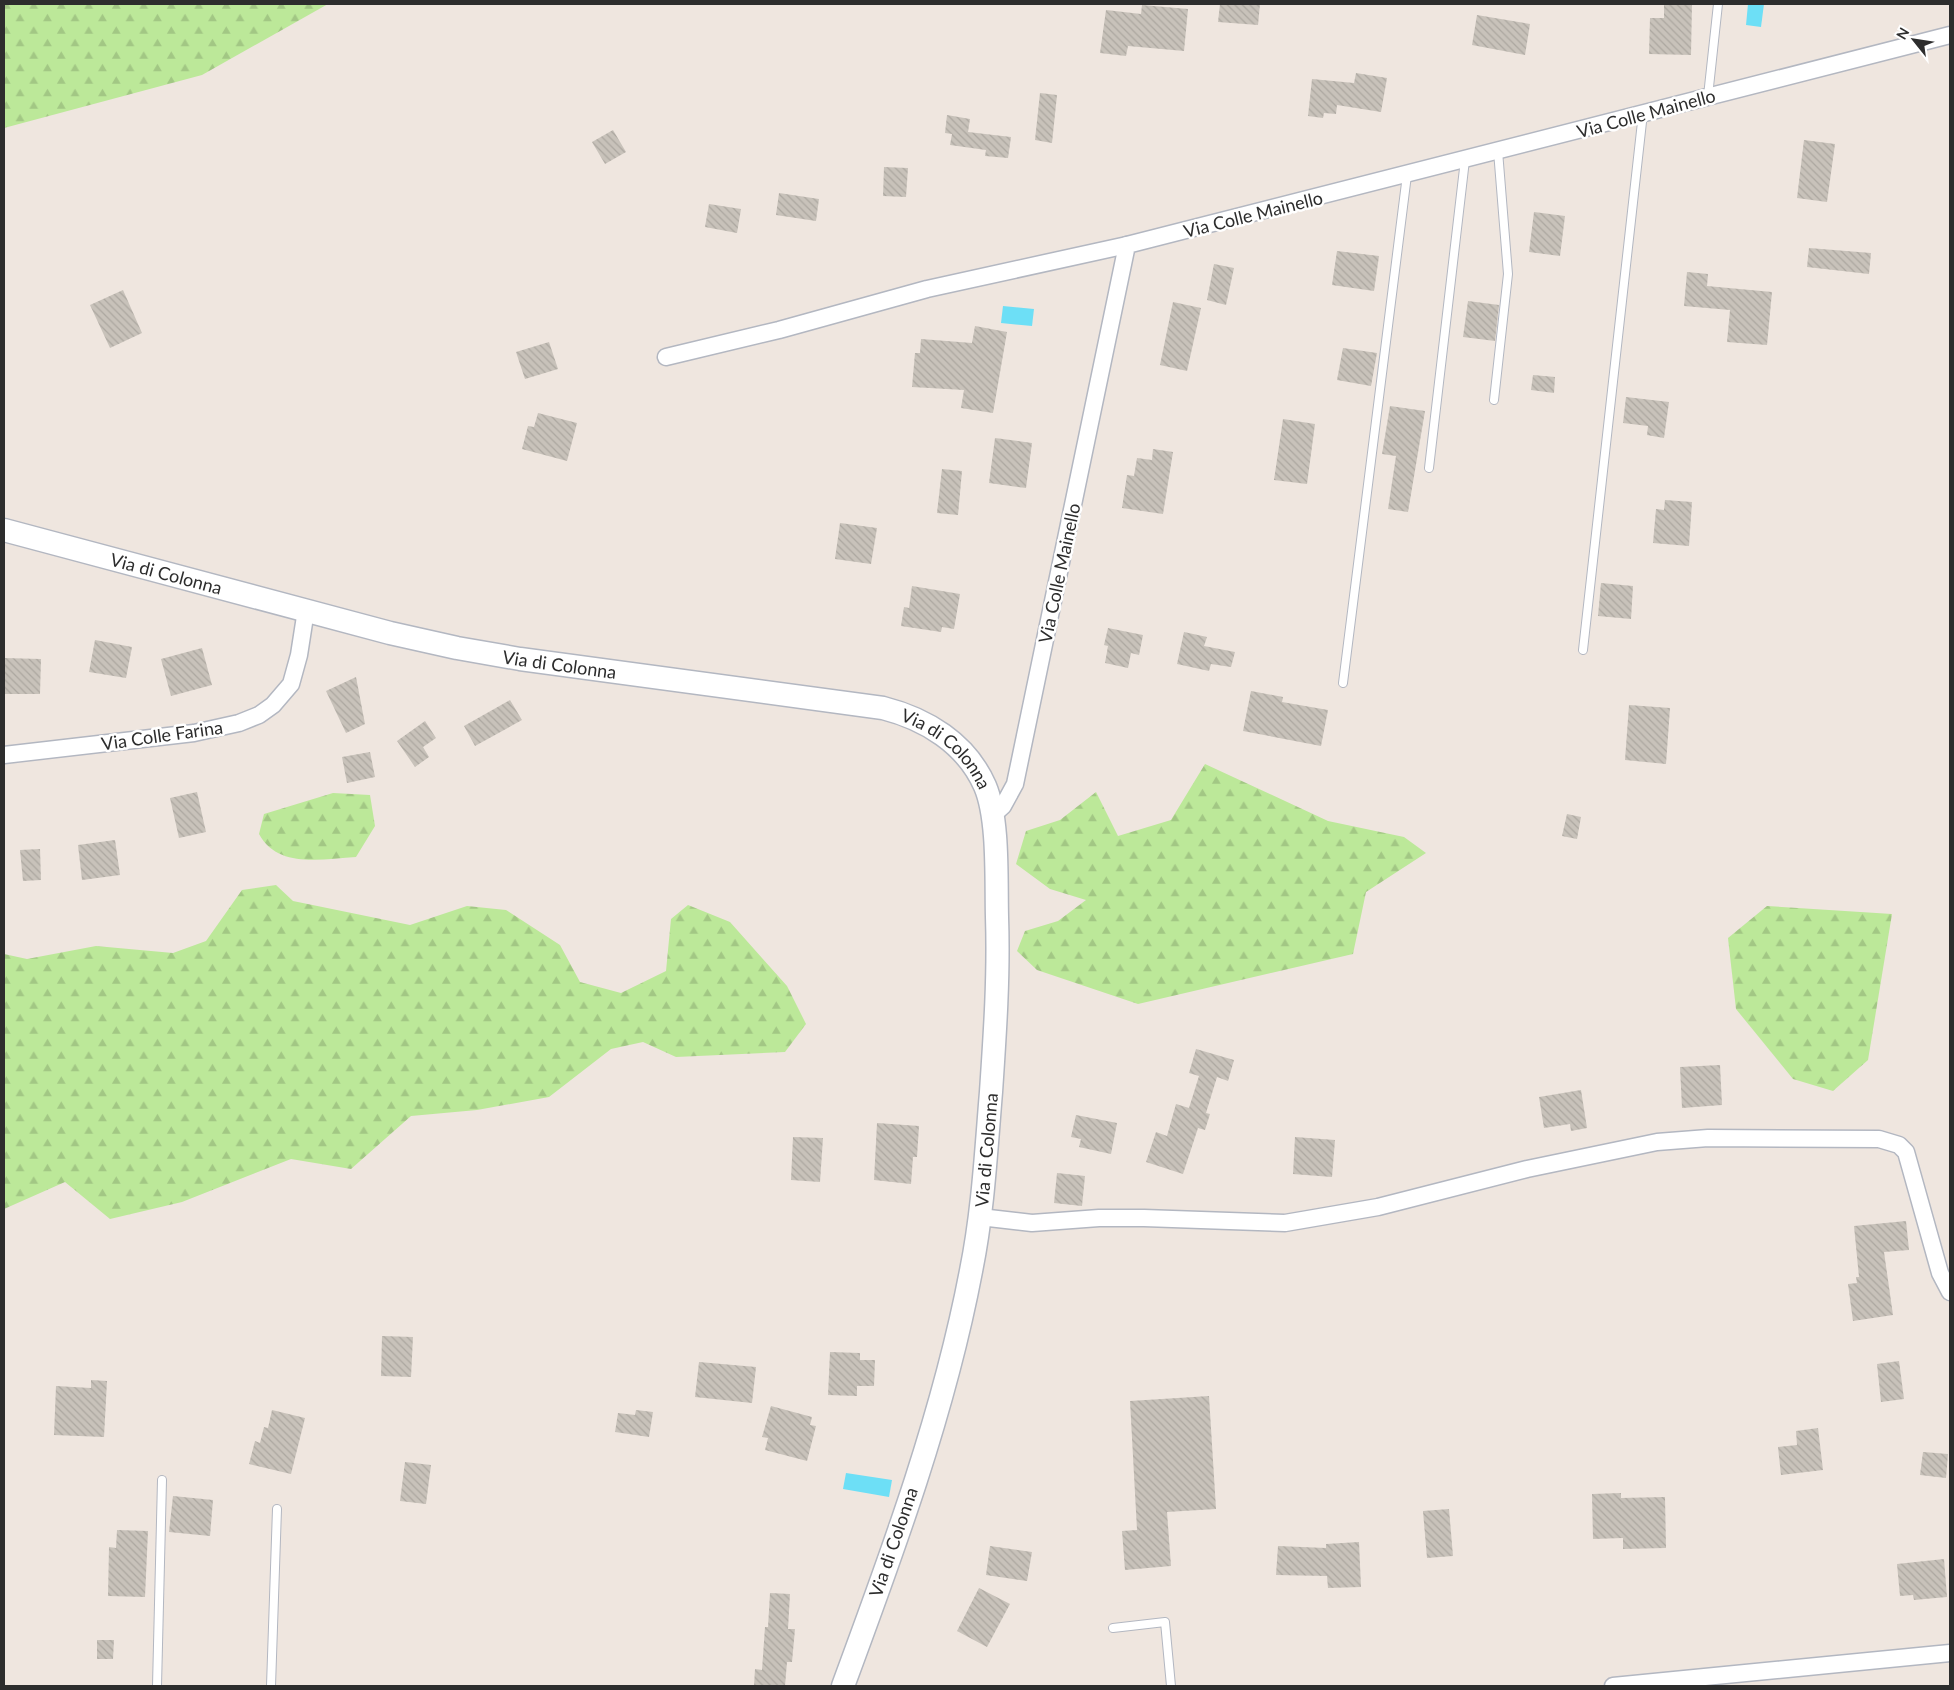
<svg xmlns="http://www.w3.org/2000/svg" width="1954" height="1690" viewBox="0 0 1954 1690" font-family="Lato,sans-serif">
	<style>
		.forest { fill: url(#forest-firs) }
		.water { fill: #6ddff6 }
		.building { fill: url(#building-back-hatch) }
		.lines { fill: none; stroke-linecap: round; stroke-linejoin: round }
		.lane-casing { stroke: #b3b7c1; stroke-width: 10 }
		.street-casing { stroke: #b3b7c1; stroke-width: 19 }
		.secondary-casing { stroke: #b3b7c1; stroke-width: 25 }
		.lane { stroke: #fff; stroke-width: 8 }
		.street { stroke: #fff; stroke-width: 16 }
		.secondary { stroke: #fff; stroke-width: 22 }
		.labels { text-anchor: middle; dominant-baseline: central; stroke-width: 5; stroke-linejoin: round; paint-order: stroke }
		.street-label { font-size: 18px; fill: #2d2d2d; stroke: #fff }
	</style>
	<defs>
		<pattern id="forest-firs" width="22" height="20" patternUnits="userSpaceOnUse" patternTransform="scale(1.25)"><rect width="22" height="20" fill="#bce899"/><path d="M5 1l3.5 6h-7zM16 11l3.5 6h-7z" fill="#a2c784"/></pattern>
		<pattern id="building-back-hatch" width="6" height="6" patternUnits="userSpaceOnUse" patternTransform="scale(1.25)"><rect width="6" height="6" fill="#c8c2ba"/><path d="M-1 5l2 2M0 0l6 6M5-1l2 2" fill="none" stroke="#aca7a0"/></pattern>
	</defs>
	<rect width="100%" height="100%" fill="#efe6df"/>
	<g class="forest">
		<polygon points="4,4 328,4 202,75 4,128"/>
		<polygon points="1205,764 1328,821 1404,837 1426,853 1366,892 1353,954 1138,1004 1037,970 1017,951 1025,931 1058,921 1086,900 1050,889 1016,864 1026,831 1060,820 1096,792 1118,836 1171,820"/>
		<path d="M333 793 370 795 375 826 356 857C322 859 278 869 259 834L264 814Z"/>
		<polygon points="276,885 293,901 410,925 467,906 506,910 560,945 580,982 621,993 666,971 671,919 688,905 730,922 787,986 806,1024 785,1052 676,1057 643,1042 611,1049 549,1097 477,1110 411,1116 351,1169 291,1159 182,1202 110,1219 65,1182 4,1209 4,954 27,959 96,946 173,953 206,941 242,890"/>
		<polygon points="1767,906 1892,914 1868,1060 1833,1091 1793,1079 1736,1009 1728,938"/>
	</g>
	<g class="water">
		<polygon points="1748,4 1764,4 1761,27 1746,25"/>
		<polygon points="1003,306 1034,309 1032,326 1001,323"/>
		<polygon points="846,1473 892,1480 889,1497 843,1489"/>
	</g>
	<g class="building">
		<polygon points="1220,4 1260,4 1258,25 1218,22"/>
		<polygon points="1664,4 1692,4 1691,55 1649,54 1650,18 1664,18"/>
		<polygon points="1142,5 1188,9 1184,51 1128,46 1126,56 1100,53 1106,10 1141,14"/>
		<polygon points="1477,15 1530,24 1525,55 1472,45"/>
		<polygon points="1356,73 1387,78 1381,112 1337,105 1336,114 1324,113 1323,118 1308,116 1312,79 1354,83"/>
		<polygon points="1040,93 1057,95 1052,143 1035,140"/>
		<polygon points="947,115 970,119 968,132 1011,137 1008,158 985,156 986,150 950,145 952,134 945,133"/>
		<polygon points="613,130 626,152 605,164 592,142"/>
		<polygon points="1804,140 1835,144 1827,202 1797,198"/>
		<polygon points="884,167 908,168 906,197 883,196"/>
		<polygon points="779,193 819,199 816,221 776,215"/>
		<polygon points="709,204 741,209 737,233 705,227"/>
		<polygon points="1534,212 1565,216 1560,256 1529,252"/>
		<polygon points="1809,248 1871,253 1869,274 1807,267"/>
		<polygon points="1337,251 1379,256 1374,291 1332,285"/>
		<polygon points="1214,264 1234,268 1226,305 1207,300"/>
		<polygon points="1687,272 1708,274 1707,286 1772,292 1767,345 1727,342 1730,310 1684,306"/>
		<polygon points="123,290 142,333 110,348 90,305"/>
		<polygon points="1468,301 1499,305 1495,341 1463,337"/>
		<polygon points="1173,302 1201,308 1187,371 1160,365"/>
		<polygon points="975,326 1007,332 993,413 961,408 964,390 912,387 915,353 920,353 921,339 972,343"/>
		<polygon points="549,342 558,369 525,379 516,352"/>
		<polygon points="1343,348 1377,353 1371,386 1337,380"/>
		<polygon points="1533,375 1555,377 1554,393 1531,390"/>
		<polygon points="1626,397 1669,402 1664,438 1647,435 1648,426 1623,423"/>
		<polygon points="1390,406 1425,411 1408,512 1388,509 1396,456 1382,454"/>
		<polygon points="538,413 577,423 567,461 522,449 528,426 534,427"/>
		<polygon points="1283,419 1315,424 1307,484 1274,480"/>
		<polygon points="995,438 1032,443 1026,488 989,483"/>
		<polygon points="1153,449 1173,452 1163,514 1122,508 1127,475 1134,476 1137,458 1152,460"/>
		<polygon points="942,469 962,471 958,515 937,513"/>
		<polygon points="1665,500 1692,502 1689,546 1653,543 1656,509 1664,510"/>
		<polygon points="840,523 877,528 871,564 835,559"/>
		<polygon points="1601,583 1633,586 1631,619 1598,616"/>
		<polygon points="912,586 960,594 954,629 942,627 941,632 901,626 904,607 909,608"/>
		<polygon points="1108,628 1143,635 1139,655 1131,653 1128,668 1105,663 1108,646 1104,645"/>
		<polygon points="1184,632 1207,637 1204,646 1235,652 1231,667 1211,664 1209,671 1177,664"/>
		<polygon points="95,640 132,647 126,678 89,672"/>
		<polygon points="202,648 212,685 171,696 161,659"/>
		<polygon points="4,658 41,659 40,694 4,694"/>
		<polygon points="356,677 365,724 346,733 326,691"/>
		<polygon points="1251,691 1283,697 1282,702 1328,710 1321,746 1243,731"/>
		<polygon points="510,700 522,720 475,746 464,726"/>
		<polygon points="1629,705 1670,708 1666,764 1625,760"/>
		<polygon points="425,721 436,738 423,747 429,757 415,767 397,741"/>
		<polygon points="370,752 375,777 347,783 342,757"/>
		<polygon points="197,792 206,832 179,838 170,798"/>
		<polygon points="1567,814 1581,817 1577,839 1562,836"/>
		<polygon points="115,840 120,875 82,880 78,845"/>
		<polygon points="40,849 41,880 23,881 20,850"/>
		<polygon points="1196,1049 1234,1060 1228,1081 1217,1077 1206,1113 1210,1114 1205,1130 1198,1128 1183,1174 1146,1162 1156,1132 1167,1136 1176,1104 1189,1108 1199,1076 1189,1073"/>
		<polygon points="1720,1065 1722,1105 1682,1108 1680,1067"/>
		<polygon points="1581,1090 1587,1128 1571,1131 1570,1124 1544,1128 1539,1097"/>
		<polygon points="1076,1115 1117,1123 1111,1154 1079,1147 1081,1139 1071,1137"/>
		<polygon points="877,1123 919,1126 917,1157 913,1157 911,1184 874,1180"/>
		<polygon points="793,1137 823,1138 820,1182 791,1180"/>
		<polygon points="1295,1137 1335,1140 1332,1177 1293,1174"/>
		<polygon points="1057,1173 1085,1176 1082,1206 1054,1203"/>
		<polygon points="1906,1221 1909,1250 1884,1252 1893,1315 1853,1321 1848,1284 1857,1283 1856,1277 1859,1277 1854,1226"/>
		<polygon points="382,1336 413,1337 411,1377 381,1376"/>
		<polygon points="830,1352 860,1353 860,1360 875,1360 874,1386 857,1386 857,1396 828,1395"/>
		<polygon points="1899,1361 1904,1399 1881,1402 1877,1364"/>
		<polygon points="699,1362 756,1367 752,1403 695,1397"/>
		<polygon points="91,1380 107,1381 104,1437 54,1435 56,1386 91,1388"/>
		<polygon points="1209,1396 1216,1509 1167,1512 1171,1566 1125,1570 1122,1531 1137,1530 1130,1401"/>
		<polygon points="771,1406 812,1417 810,1425 816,1426 807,1461 765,1450 768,1438 762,1437"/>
		<polygon points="272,1410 305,1418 291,1474 249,1464 255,1441 260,1443 264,1427 268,1428"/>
		<polygon points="636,1410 653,1412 649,1437 615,1432 618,1413 635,1415"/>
		<polygon points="1818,1428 1823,1470 1781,1475 1778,1447 1797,1445 1796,1431"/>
		<polygon points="1923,1452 1948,1454 1946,1478 1920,1475"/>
		<polygon points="405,1462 431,1465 426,1504 400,1501"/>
		<polygon points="1621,1493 1621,1498 1665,1497 1666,1548 1623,1549 1623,1538 1593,1539 1592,1494"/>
		<polygon points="173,1496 213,1500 210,1536 169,1532"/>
		<polygon points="1449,1509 1453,1556 1427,1558 1423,1511"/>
		<polygon points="117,1530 148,1531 145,1597 108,1596 109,1547 116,1548"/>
		<polygon points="1359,1542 1361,1587 1328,1588 1327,1576 1276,1575 1278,1546 1326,1548 1326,1544"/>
		<polygon points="990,1546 1032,1552 1027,1581 986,1575"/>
		<polygon points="1944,1559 1947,1597 1914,1600 1913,1595 1900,1596 1897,1564"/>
		<polygon points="979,1588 1010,1604 987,1647 957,1631"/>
		<polygon points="770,1593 790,1594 788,1629 795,1629 792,1662 787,1662 785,1686 754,1686 755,1669 762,1670 765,1627 768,1627"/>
		<polygon points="97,1640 114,1640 113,1659 97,1659"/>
	</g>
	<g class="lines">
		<g class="lane-casing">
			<g id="lane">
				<polyline points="1708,96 1718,4"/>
				<polyline points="1494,400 1508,274 1498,151"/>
				<polyline points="1429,468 1465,160"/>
				<polyline points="1583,650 1643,113"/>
				<polyline points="1343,683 1407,175"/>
				<polyline points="1113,1628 1165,1622 1171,1686"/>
				<polyline points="157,1686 162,1480"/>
				<polyline points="271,1686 277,1509"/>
			</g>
		</g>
		<g class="street-casing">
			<g id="street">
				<polyline points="666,357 779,330 927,289 1127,245"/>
				<polyline points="4,755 194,733 239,723 259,715 273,705 291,684 299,655 306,610"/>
				<polyline points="993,815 1003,806 1015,784 1127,245 1950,35"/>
				<polyline points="980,1217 1032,1223 1099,1218 1144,1218 1285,1223 1378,1207 1527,1169 1657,1142 1708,1138 1879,1139 1899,1145 1906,1152 1940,1273 1950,1292"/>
				<polyline points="1613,1686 1950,1653"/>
			</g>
		</g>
		<g class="secondary-casing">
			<g id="secondary">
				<path id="s1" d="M4 530 390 633 457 648 520 659 883 708C926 719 966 743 985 786 999 819 996 880 997 917 999 975 995 1033 991 1092 986 1152 983 1212 971 1271 944 1413 893 1551 843 1686"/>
			</g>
		</g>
		<use href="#lane" class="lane"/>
		<use href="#street" class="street"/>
		<use href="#secondary" class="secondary"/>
	</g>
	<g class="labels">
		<g class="street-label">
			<text transform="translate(1646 113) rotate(-15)">Via Colle Mainello</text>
			<text transform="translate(1253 214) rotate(-14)">Via Colle Mainello</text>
			<text stroke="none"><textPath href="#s1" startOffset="168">Via di Colonna</textPath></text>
			<text transform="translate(1059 573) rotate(-78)">Via Colle Mainello</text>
			<text stroke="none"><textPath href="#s1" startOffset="572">Via di Colonna</textPath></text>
			<text transform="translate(162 735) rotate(-8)">Via Colle Farina</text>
			<text stroke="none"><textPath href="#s1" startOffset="976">Via di Colonna</textPath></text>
			<text transform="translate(986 1150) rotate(-85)">Via di Colonna</text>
			<text transform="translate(893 1542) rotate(-71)">Via di Colonna</text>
		</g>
	</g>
	<rect width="1954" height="1690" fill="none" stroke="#2d2d2d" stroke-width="10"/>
	<g transform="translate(1914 40) rotate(300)" stroke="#ffffff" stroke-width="4" paint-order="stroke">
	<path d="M0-4L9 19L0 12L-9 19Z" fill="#2d2d2d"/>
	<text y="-8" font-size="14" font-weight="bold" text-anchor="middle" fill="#2d2d2d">N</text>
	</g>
</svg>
